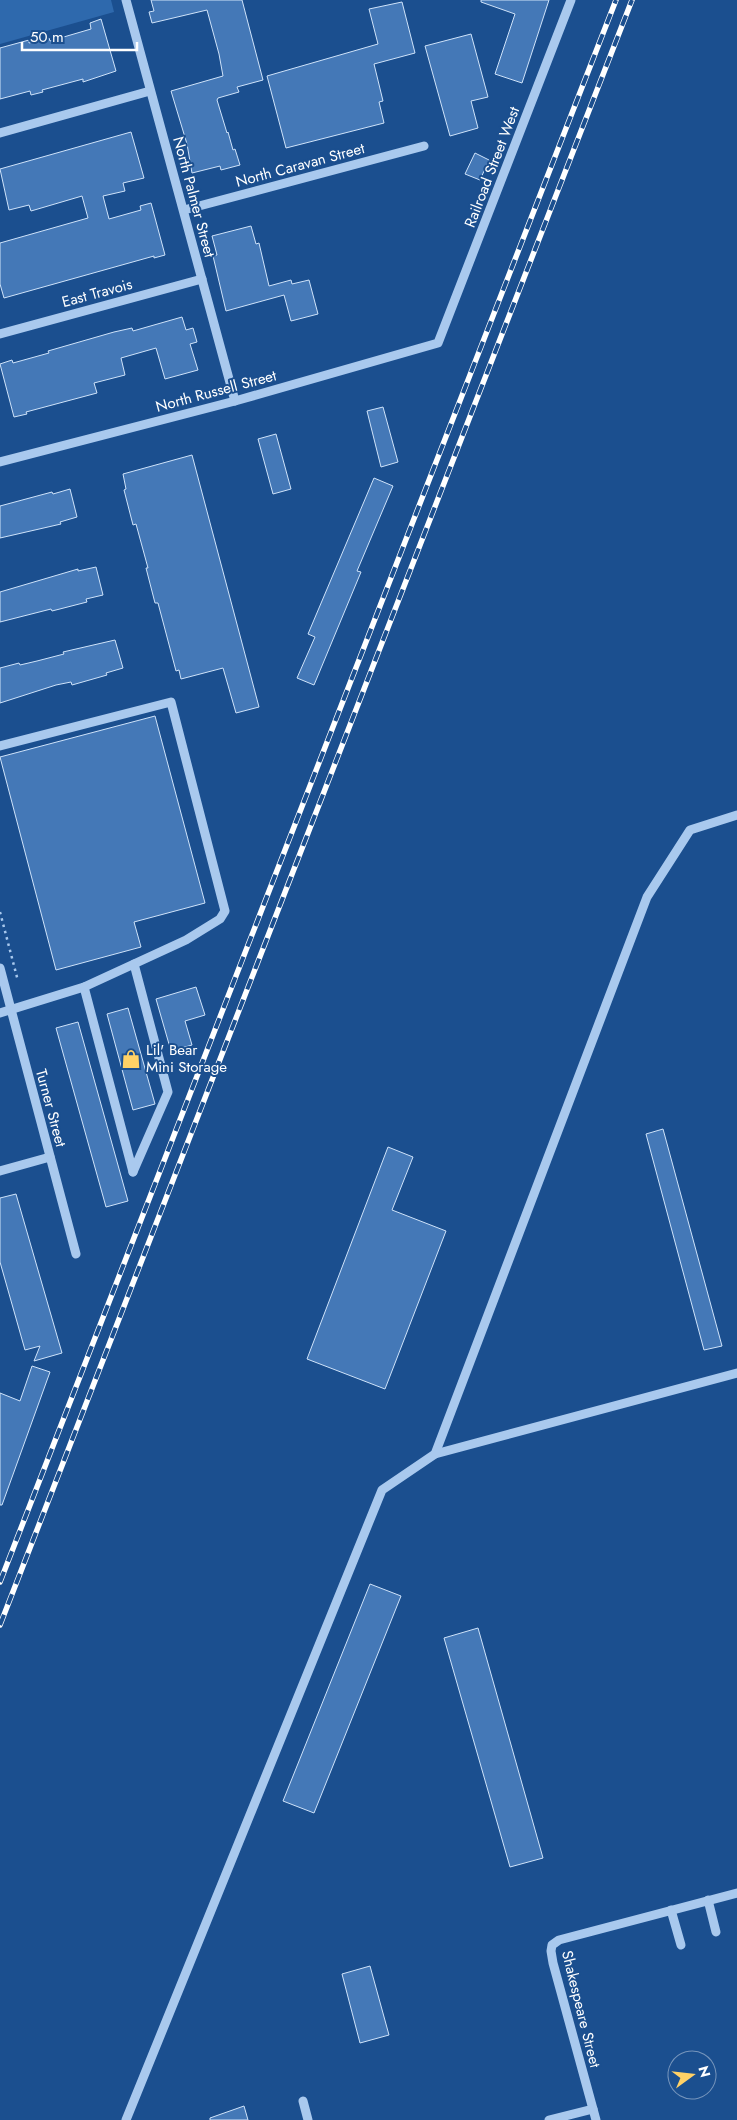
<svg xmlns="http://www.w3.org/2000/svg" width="737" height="2120" viewBox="0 0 737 2120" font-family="Jost,sans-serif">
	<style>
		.green { fill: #2e69ad }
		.building { fill: #4478b7; stroke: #cfe3fa }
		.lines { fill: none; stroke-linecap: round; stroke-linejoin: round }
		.path { stroke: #a9c9ee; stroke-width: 2.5; stroke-dasharray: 2.5 4; stroke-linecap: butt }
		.minor { stroke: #a9c9ee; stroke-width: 9 }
		.rail-casing { stroke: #fff; stroke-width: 5.5 }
		.rail { stroke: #1b4f8f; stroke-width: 4; stroke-dasharray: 11; stroke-linecap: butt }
		.labels { text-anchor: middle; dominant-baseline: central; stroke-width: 4; stroke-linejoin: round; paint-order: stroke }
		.street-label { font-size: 15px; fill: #fff; stroke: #1b4f8f }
		.poi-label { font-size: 15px; fill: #fff; stroke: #1b4f8f; text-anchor: start }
	</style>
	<rect width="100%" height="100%" fill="#1b4f8f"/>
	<polygon class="green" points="0,0 111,0 114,12 0,44"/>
	<g class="building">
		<polygon points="151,0 242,0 263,80 237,87 239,92 218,98 217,100 227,133 228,132 233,150 235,149 240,165 221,170 220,166 192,173 187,144 171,91 223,76 219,54 207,10 152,23 149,12 154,11"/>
		<polygon points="481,0 549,0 522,83 495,74 515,14 481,2"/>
		<polygon points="402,2 415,53 374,64 383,101 379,102 384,123 286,148 267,76 378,44 369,9"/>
		<polygon points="101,19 116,71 83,82 83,79 42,90 43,92 31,95 30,91 0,99 0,48 29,40 29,43 49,38 50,41 91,29 90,23"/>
		<polygon points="471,34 488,97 471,101 478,128 450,136 425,46"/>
		<polygon points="131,132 144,178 123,183 125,191 103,196 109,219 141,210 140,206 151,203 165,255 154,258 154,256 4,298 0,284 0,243 88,218 82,196 31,211 29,205 9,210 0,169"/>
		<polygon points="475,153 489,160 480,180 465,174"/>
		<polygon points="251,226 256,244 259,243 269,286 291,280 292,284 309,280 318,314 291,321 284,295 226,311 213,256 217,255 212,236"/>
		<polygon points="182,317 186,330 193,328 197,342 190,344 198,370 165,379 156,348 121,358 125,375 94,383 97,393 26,412 27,414 14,417 0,364 12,360 13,363 49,353 48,351 114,332 132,328 133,331"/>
		<polygon points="383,407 398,462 381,467 367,411"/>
		<polygon points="276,434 291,489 273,494 258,439"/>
		<polygon points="192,455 259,707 236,713 223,668 181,679 179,670 176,671 158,603 155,603 146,568 148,568 136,524 133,525 124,490 126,489 123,474"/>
		<polygon points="374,478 393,486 357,571 361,572 314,685 297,678 315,637 308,634"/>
		<polygon points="70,489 77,517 60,522 61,524 0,538 0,506 52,492 53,494"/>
		<polygon points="96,567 103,595 86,599 87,602 52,611 51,609 0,622 0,592 78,569 78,571"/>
		<polygon points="115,640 123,668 106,673 107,675 72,685 71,682 56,685 0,703 0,668 19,663 20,665 37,661 64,654 63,652"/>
		<polygon points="155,716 205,903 134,922 141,947 56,970 0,757"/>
		<polygon points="196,987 205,1015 185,1021 192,1045 171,1051 156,999"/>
		<polygon points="128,1008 155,1104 133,1110 107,1014"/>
		<polygon points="78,1022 128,1201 106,1207 56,1028"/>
		<polygon points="663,1129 722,1346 704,1350 646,1134"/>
		<polygon points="388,1147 413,1157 392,1210 446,1231 385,1389 307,1359"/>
		<polygon points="16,1194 62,1353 34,1361 40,1346 25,1350 0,1262 0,1198"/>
		<polygon points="32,1366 50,1372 2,1505 0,1505 0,1393 20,1401"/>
		<polygon points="370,1584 401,1596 314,1813 283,1801"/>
		<polygon points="478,1628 543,1858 510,1867 444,1638"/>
		<polygon points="370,1966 389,2035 360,2043 342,1974"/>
		<polygon points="244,2106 248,2120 210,2120 210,2118"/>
	</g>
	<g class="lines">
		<polyline class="path" points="0,912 18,981"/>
		<g class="minor">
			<polyline points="126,0 235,401"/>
			<polyline points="0,133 150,91"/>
			<polyline points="184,210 424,146"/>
			<polyline points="0,334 202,279"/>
			<polyline points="0,462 235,401 438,343 571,0"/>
			<polyline points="0,746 171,702 225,911 220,919 186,940 84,987 0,1013"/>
			<polyline points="0,968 76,1254"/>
			<polyline points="84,987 133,1172"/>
			<polyline points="0,1171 50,1157"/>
			<polyline points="133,1172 168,1092 134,964"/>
			<polyline points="435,1454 737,1373"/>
			<polyline points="708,1900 716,1932"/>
			<polyline points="671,1910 681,1945"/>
			<polyline points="303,2101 308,2120"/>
			<polyline points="126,2120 382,1490 435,1454 647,897 690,830 737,815"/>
			<polyline points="549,2120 593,2109"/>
			<polyline points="596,2120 553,1963 551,1951 552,1945 559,1940 737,1893"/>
		</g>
		<g class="rail-casing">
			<g id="rail">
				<polyline points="0,1582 616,0"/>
				<polyline points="0,1625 632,0"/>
			</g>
		</g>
		<use href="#rail" class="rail"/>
	</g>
	<defs>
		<g id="shop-bare" transform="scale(1.5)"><path d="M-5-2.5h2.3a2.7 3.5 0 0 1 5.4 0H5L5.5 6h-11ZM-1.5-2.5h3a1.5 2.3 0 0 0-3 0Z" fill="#ffd166" stroke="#1b4f8f" stroke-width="2.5" paint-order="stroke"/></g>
	</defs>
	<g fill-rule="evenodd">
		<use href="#shop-bare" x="131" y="1059"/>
	</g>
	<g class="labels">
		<g class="street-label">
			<text transform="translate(300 165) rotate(-15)">North Caravan Street</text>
			<text transform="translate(492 167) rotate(-69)">Railroad Street West</text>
			<text transform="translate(194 197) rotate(75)">North Palmer Street</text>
			<text transform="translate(97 293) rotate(-15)">East Travois</text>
			<text transform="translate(216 391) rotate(-15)">North Russell Street</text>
			<text transform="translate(51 1108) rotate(75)">Turner Street</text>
			<text transform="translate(581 2009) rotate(76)">Shakespeare Street</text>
		</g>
		<g class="poi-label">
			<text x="146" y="1050">Lil' Bear<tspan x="146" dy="17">Mini Storage</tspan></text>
		</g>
	</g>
	<g transform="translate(692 2075) rotate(75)"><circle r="24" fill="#1b4f8f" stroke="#7695bc"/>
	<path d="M0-4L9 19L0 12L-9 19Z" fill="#ffd166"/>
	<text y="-8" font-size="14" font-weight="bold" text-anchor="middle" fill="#ffffff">N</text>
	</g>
	<path d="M22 42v8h115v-8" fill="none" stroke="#ffffff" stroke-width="2.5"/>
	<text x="30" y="42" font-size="15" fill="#ffffff" stroke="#1b4f8f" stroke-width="4" paint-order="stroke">50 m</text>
</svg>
